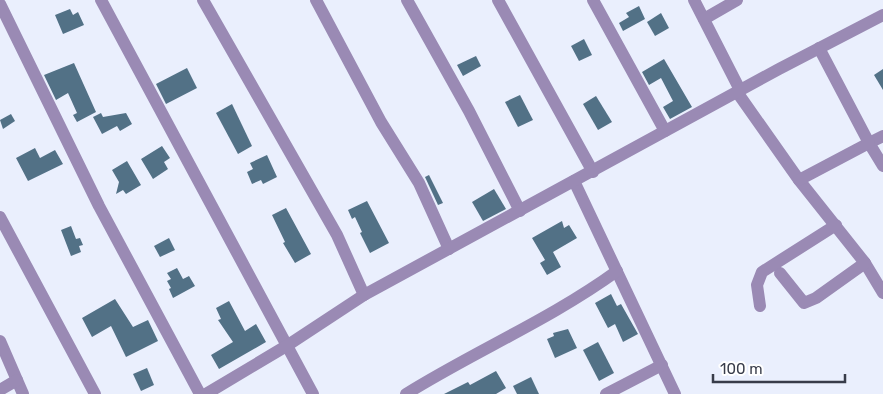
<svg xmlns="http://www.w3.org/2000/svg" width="883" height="394" viewBox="0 0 883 394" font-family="Rubik,sans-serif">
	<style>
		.building { fill: #527186 }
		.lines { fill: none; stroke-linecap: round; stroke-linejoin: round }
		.minor { stroke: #9a8ab4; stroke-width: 12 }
	</style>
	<rect width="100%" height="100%" fill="#eaeffd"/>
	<g class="building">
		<polygon points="639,6 645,19 623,31 619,23 629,17 626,13"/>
		<polygon points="70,9 73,15 78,12 84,25 63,34 55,15"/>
		<polygon points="661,13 669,28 655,36 647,22"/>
		<polygon points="584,39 592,55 579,61 571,46"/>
		<polygon points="476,56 481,66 463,76 457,65"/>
		<polygon points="664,59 692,107 670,119 663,107 673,101 661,78 649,85 642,72"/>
		<polygon points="74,63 96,112 77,122 73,115 77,113 68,93 56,100 44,75"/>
		<polygon points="187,68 197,88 166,104 156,84"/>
		<polygon points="883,69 883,90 874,75"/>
		<polygon points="520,95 533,120 518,127 505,102"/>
		<polygon points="596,96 612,122 598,130 583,104"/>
		<polygon points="232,104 252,146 238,154 216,113"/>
		<polygon points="101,113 103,117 126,113 132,124 120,131 117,126 102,134 93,117"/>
		<polygon points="11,114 15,121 3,129 0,120"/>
		<polygon points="162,146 170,158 164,162 168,169 153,179 141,159"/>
		<polygon points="35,148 40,158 55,150 63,164 28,181 16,158"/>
		<polygon points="267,155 277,177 263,184 261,180 252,184 247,172 253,169 250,163"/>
		<polygon points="127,161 141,185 126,194 123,190 116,194 119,182 112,170"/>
		<polygon points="429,175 443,203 438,205 425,177"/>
		<polygon points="494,189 506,209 483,221 472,202"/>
		<polygon points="367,201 389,243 370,253 360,233 362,232 355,217 352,219 348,210"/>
		<polygon points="286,208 311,254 295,263 283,243 285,242 272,215"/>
		<polygon points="562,221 564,228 569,225 577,238 553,252 561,267 547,275 540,263 545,260 532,238"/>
		<polygon points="71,226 76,239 80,238 83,245 79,246 81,252 71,256 61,230"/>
		<polygon points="169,238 175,250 160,257 154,246"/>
		<polygon points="177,268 183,279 189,276 195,286 173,298 169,289 171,288 167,281 171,279 167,273"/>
		<polygon points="611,294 617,306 621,304 638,334 623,342 615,324 608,328 595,303"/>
		<polygon points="115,299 133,327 148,320 158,341 126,357 111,326 92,337 82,318"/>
		<polygon points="229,301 245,331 256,324 266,342 219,369 211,355 233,342 218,320 221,319 216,308"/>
		<polygon points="568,329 577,348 555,358 547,339 554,336 553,333"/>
		<polygon points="598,342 614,373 599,381 583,350"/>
		<polygon points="147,368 154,385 141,391 133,374"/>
		<polygon points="496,371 506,388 496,394 444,394 468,382 470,385"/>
		<polygon points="531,377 539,394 517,394 513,386"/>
	</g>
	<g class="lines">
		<g class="minor">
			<polyline points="101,0 313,394"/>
			<polyline points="203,0 337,235 364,295"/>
			<polyline points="316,0 381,122 419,183 449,249"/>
			<polyline points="407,0 469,111 520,211"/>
			<polyline points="498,0 593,172"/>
			<polyline points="593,0 665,131"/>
			<polyline points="694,0 740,90 737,92 799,180 865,263 883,293"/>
			<polyline points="0,4 99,206 200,394"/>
			<polyline points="704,19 737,0"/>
			<polyline points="883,136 869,143 883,166"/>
			<polyline points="799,180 869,143 819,48"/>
			<polyline points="574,181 675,394"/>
			<polyline points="0,217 95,394"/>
			<polyline points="780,273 804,303 816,298 865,263"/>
			<polyline points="760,306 757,285 762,272 836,225"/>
			<polyline points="0,341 23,394"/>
			<polyline points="0,390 17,380"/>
			<polyline points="206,394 288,345 364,295 779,69 883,15"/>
			<path d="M406 394C475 351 551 319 617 271"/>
			<polyline points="606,394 662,365"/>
		</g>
	</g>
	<path d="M713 374v8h132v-8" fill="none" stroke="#383c4a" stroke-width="2.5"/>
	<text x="720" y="374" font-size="15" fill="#383c4a" stroke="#ffffff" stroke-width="4" paint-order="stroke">100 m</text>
</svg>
